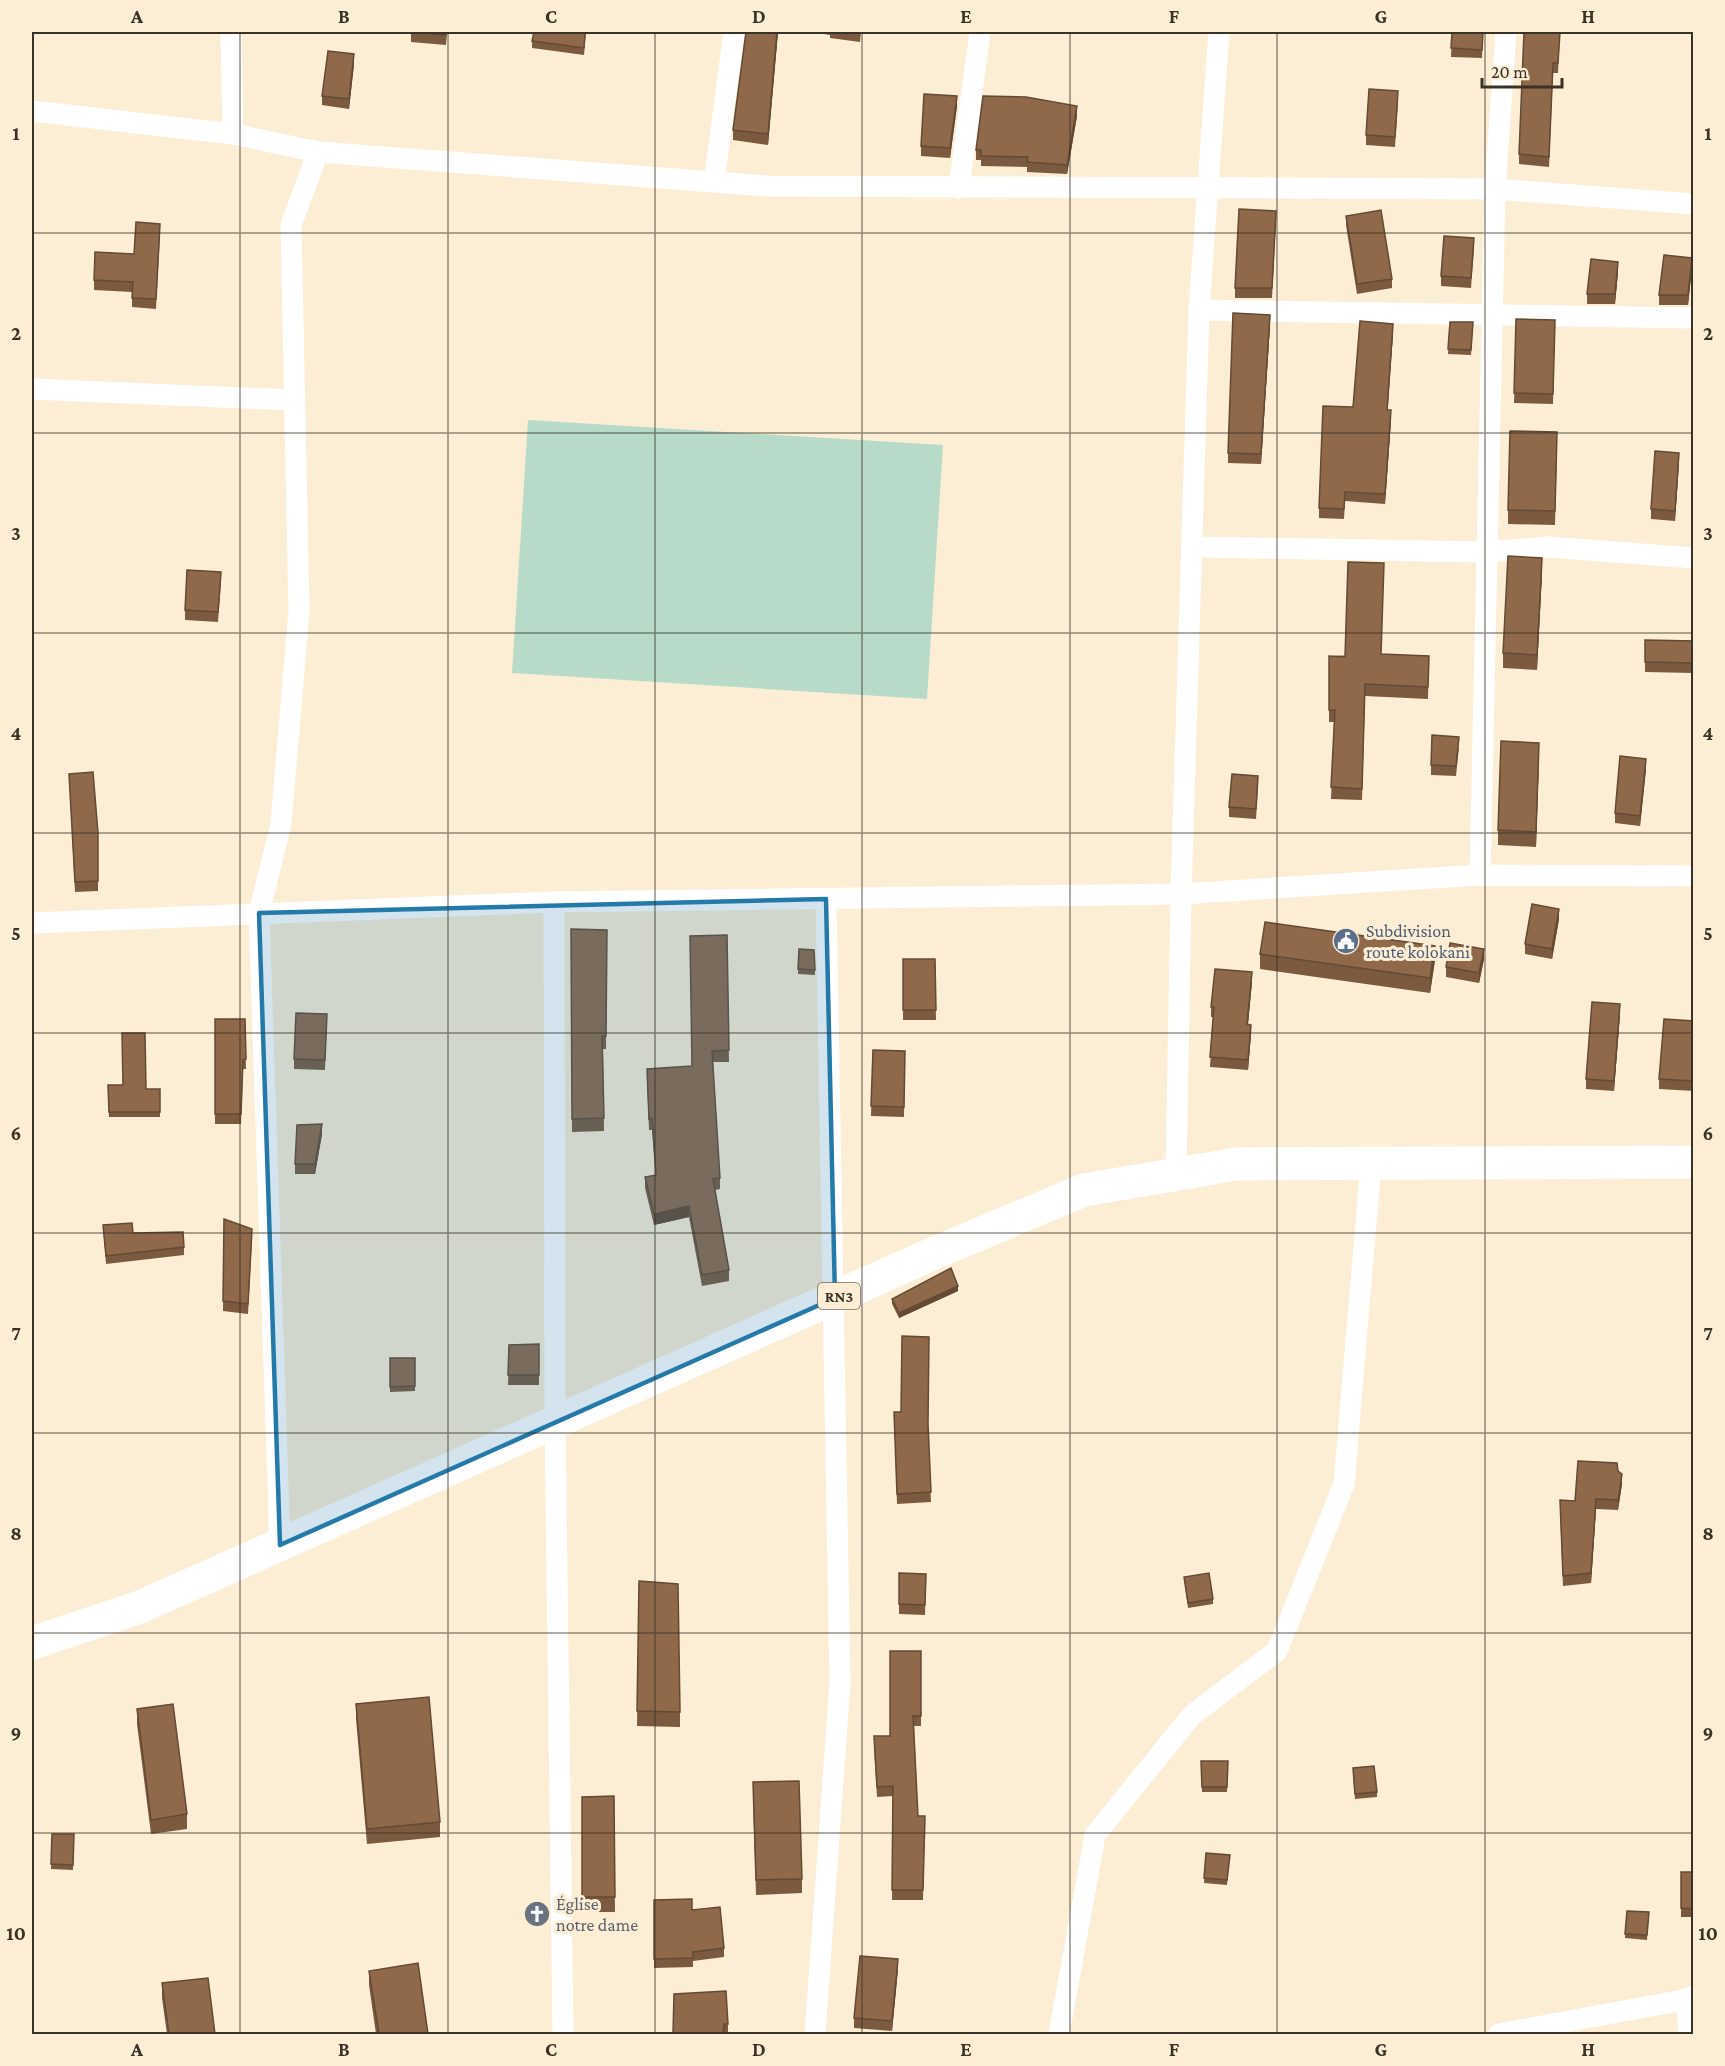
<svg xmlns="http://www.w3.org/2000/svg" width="1725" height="2066" viewBox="0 0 1725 2066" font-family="'Crimson Pro',serif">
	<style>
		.pitch { fill: #b8dbc9 }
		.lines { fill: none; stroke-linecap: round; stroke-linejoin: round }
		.minor { stroke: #fff; stroke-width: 21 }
		.trunk { stroke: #fff; stroke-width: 33 }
		.wall { fill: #7b5a3f }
		.shaded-wall { fill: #644a33 }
		.building { fill: #8f6949; stroke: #644a33; stroke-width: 1.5 }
		.marked { fill: #237aa9; fill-opacity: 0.2; stroke: #237aa9; stroke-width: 4.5; stroke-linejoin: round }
		.grid { fill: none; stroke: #393226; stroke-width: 1.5; stroke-opacity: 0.55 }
		.labels { text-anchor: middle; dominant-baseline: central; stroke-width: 6; stroke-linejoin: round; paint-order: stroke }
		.shield { fill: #fceed4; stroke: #746a5a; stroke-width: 1.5 }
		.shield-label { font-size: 16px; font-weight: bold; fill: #393226 }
		.service-label { font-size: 18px; fill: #4e5e75; stroke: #fceed4; text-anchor: start }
		.worship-label { font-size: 18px; fill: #5b616d; stroke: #fceed4; text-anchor: start }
		.neatline { fill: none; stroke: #393226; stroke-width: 2 }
		.grid-label { font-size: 20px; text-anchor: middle; font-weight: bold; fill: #393226 }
	</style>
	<rect width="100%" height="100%" fill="#fceed4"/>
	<polygon class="pitch" points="528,420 943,445 927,699 512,673"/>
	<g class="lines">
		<g class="minor">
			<polyline points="231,32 233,134"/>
			<polyline points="32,111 233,134 318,152 767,186 1495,189 1694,204"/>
			<polyline points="714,182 734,32"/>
			<polyline points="959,188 980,32"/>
			<polyline points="1199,310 1694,318"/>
			<polyline points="32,389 294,400"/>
			<polyline points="1194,547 1486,552 1549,547 1694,558"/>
			<polyline points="1480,875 1495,189 1506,32"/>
			<polyline points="554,902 555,1422 563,2034"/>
			<polyline points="32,923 554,902 1181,894 1480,875 1694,876"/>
			<polyline points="1176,1175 1181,894 1199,310 1219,32"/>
			<polyline points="280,1545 259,913 281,824 299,611 291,225 318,152"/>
			<polyline points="815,2034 840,1683 826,899"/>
			<polyline points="1059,2034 1095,1835 1192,1715 1277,1651 1344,1484 1371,1164"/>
			<polyline points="1499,2034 1694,1998"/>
			<polyline points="1689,2034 1686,1999 1694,1996"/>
		</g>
		<polyline class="trunk" points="32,1643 140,1607 939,1251 1084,1190 1237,1164 1694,1162"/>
	</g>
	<g class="wall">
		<polygon points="411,32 447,32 446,45 411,42"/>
		<polygon points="586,32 584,55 532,48 532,41"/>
		<polygon points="749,32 778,32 768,145 733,140 733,130"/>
		<polygon points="811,32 861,32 860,42 830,38 830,35"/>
		<polygon points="1452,32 1483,32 1482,58 1451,57"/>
		<polygon points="1560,32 1558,73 1553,73 1549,167 1519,164 1519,154"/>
		<polygon points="354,64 349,109 322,105 322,96"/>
		<polygon points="1398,101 1395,147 1366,145 1366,135"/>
		<polygon points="957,106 950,158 921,156 921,146"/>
		<polygon points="1077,116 1067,174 1027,172 1027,167 981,166 981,160 976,160 976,150"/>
		<polygon points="1346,216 1392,279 1392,288 1357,294 1346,225"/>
		<polygon points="1276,221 1272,298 1235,298 1235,288"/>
		<polygon points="160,234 156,309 132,307 132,292 94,290 94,280 134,254"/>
		<polygon points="1474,248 1471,288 1441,286 1441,276"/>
		<polygon points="1692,268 1688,305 1659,305 1659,295"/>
		<polygon points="1618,272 1615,304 1587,304 1587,294"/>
		<polygon points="1516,319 1555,320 1553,404 1514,403"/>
		<polygon points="1450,322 1473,322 1471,355 1448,354"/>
		<polygon points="1270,325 1261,464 1228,463 1228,453"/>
		<polygon points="1393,334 1387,410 1391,420 1385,504 1345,501 1344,519 1319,518 1319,508 1353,407"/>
		<polygon points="1557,447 1555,525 1508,524 1508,510"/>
		<polygon points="1679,462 1675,521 1651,519 1651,509"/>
		<polygon points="1542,573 1537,670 1503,668 1503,653"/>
		<polygon points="221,582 218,622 185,620 185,610"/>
		<polygon points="1645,640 1694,641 1694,673 1645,672"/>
		<polygon points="1382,654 1429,656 1428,699 1365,696 1362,800 1331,799 1334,722 1329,722 1329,656"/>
		<polygon points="1459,747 1456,776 1431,775 1431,765"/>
		<polygon points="1539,758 1536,847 1498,845 1498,830"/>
		<polygon points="1646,769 1640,826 1615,823 1615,813"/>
		<polygon points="69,774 98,833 98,891 75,892"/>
		<polygon points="1258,786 1256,819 1229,817 1229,807"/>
		<polygon points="1559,919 1552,959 1525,954 1525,944"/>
		<polygon points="571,929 607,930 606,1049 603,1049 604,1131 572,1132"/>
		<polygon points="727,935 729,1062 713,1062 720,1178 720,1189 715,1190 729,1270 729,1281 702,1286 689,1217 654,1225 645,1188 645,1177 656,1175 652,1130 649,1130 647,1080 692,1066"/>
		<polygon points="799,949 814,950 815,975 798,974"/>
		<polygon points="1260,954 1435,960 1430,993 1260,969"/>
		<polygon points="903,959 935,959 936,1020 903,1020"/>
		<polygon points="1484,959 1479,983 1446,977 1446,967"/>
		<polygon points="1252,982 1248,1024 1251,1034 1248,1070 1210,1067 1213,1017 1211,1017 1211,1007"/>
		<polygon points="327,1014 325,1070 294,1069 294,1059"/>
		<polygon points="1620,1014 1614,1091 1586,1089 1586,1079"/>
		<polygon points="215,1019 245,1019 246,1069 243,1069 241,1124 215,1124"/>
		<polygon points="1694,1021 1694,1091 1659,1089 1659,1079"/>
		<polygon points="873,1050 905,1051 904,1117 871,1116"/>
		<polygon points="108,1085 146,1089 160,1089 160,1117 109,1117"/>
		<polygon points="322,1134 315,1174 295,1174 295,1164"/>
		<polygon points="224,1219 252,1239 248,1314 223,1311"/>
		<polygon points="103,1225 184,1247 184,1255 106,1264"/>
		<polygon points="958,1291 899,1318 892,1304 892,1299"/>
		<polygon points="539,1344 539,1385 508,1385 509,1345"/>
		<polygon points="390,1358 415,1358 415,1391 390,1392"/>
		<polygon points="894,1412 928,1426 931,1502 897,1504"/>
		<polygon points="1618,1471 1622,1484 1618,1510 1596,1509 1591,1583 1563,1586 1560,1510"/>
		<polygon points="899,1573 926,1574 925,1615 899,1614"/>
		<polygon points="1184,1577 1213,1599 1213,1604 1188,1608"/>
		<polygon points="639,1581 680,1712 680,1727 637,1726"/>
		<polygon points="921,1651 921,1726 914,1726 918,1816 925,1816 923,1900 892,1900 893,1796 877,1797 874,1746 890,1736"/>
		<polygon points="356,1704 440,1822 440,1837 367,1844 356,1719"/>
		<polygon points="137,1709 187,1814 187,1829 151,1834 137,1724"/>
		<polygon points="1201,1761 1228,1761 1227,1792 1202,1792"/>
		<polygon points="1353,1773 1377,1792 1377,1797 1355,1799"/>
		<polygon points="614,1796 615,1912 582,1912 582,1797"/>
		<polygon points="753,1797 802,1879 802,1893 756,1895"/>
		<polygon points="52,1834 74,1834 73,1870 51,1869"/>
		<polygon points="1206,1853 1230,1855 1227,1885 1204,1883"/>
		<rect x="1681" y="1872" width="13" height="45"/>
		<polygon points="654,1900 692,1910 724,1948 724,1957 693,1961 693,1967 654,1968"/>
		<polygon points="1627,1911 1649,1912 1647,1940 1625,1938"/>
		<polygon points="898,1969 892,2031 854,2028 854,2018"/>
		<polygon points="369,1971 428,2034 376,2034 369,1985"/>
		<polygon points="162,1983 215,2034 167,2034 162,1998"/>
		<polygon points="674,1994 728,2024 728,2033 724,2033"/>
	</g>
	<g class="shaded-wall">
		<polygon points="777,32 778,32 768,145 768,134"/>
		<polygon points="354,54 354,64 349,109 349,99"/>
		<polygon points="957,96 957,106 950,158 950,148"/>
		<polygon points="1077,106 1077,116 1067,174 1067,165"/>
		<polygon points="1692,258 1692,268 1688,305 1688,295"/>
		<polygon points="1618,262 1618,272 1615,304 1615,294"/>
		<polygon points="1270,315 1270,325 1261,464 1261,454"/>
		<polygon points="1393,324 1393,334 1387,420 1387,410"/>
		<polygon points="1391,410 1391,420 1385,504 1385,494"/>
		<polygon points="1679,453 1679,462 1675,521 1675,511"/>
		<polygon points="1542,558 1542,573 1537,670 1537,655"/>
		<polygon points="1539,743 1539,758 1536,847 1536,832"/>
		<polygon points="1646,759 1646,769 1640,826 1640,816"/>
		<polygon points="1559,909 1559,919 1552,959 1552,949"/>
		<polygon points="1435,946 1435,960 1430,993 1430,978"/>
		<polygon points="1484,949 1484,959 1479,983 1479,973"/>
		<polygon points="1252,972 1252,982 1247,1034 1247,1024"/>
		<polygon points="1620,1004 1620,1014 1614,1091 1614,1081"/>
		<polygon points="1251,1025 1251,1034 1248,1070 1248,1060"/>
		<polygon points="322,1124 322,1134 315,1174 315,1164"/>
		<polygon points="689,1206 689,1217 654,1225 654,1214"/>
		<polygon points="958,1286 958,1291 899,1318 899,1313"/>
		<polygon points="1622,1474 1622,1484 1618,1510 1618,1500"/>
		<polygon points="1596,1499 1596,1509 1591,1583 1591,1573"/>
		<polygon points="898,1959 898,1969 892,2031 892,2021"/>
	</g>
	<g class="building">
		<polygon points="411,32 446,32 446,35"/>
		<polygon points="534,32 585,32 584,48 532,41"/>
		<polygon points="746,32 777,32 768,134 733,130"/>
		<polygon points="1452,32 1483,32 1482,50 1451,48"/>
		<polygon points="1524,32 1560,32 1558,63 1553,63 1549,157 1519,154"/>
		<polygon points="32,36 33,36 32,54"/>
		<polygon points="328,51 354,54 349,99 322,96"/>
		<polygon points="1369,89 1398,91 1395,137 1366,135"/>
		<polygon points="924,94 957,96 950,148 921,146"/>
		<polygon points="983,96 1026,97 1077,106 1067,165 1027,162 1028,157 981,156 981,150 976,150"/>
		<polygon points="1239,209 1276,211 1272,288 1235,288"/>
		<polygon points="1381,210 1392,279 1357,284 1346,216"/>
		<polygon points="136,222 160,224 156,299 132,298 133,282 94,280 95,252 134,254"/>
		<polygon points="1444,236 1474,238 1471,278 1441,276"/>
		<polygon points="1664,255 1692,258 1688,295 1659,295"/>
		<polygon points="1591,259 1618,262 1615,294 1587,294"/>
		<polygon points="1233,313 1270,315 1261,454 1228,453"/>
		<polygon points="1516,319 1555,320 1553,394 1514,393"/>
		<polygon points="1360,321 1393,324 1387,410 1391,410 1385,494 1345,492 1344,509 1319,508 1323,406 1353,407"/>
		<polygon points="1450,322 1473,322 1471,350 1448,349"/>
		<polygon points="1510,431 1557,432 1555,511 1508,510"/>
		<polygon points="1655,451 1679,453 1675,511 1651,509"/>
		<polygon points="1508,556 1542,558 1537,655 1503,653"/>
		<polygon points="1348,562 1384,563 1381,654 1429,656 1428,687 1365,684 1362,789 1331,787 1335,710 1329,710 1329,656 1345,657"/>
		<polygon points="187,570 221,572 218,612 185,610"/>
		<polygon points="1645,640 1694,641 1694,663 1645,662"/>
		<polygon points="1432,735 1459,737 1456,766 1431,765"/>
		<polygon points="1501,741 1539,743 1536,832 1498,830"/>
		<polygon points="1620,756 1646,759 1640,816 1615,813"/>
		<polygon points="93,772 98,833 98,881 75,882 69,774"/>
		<polygon points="1232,774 1258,776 1256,809 1229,807"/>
		<polygon points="1532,904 1559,909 1552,949 1525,944"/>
		<polygon points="1265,922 1435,946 1430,978 1260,954"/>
		<polygon points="571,929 607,930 606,1036 602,1036 604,1118 572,1119"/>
		<polygon points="727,935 729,1050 712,1051 720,1178 713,1179 729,1270 702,1275 689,1206 654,1214 645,1177 656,1175 652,1118 649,1119 647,1069 692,1066 690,936"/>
		<polygon points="1450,943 1484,949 1479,973 1446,967"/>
		<polygon points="799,949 814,950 815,970 798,969"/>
		<polygon points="903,959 935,959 936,1010 903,1010"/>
		<polygon points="1215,969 1252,972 1247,1024 1251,1025 1248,1060 1210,1057 1214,1007 1211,1007"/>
		<polygon points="1592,1002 1620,1004 1614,1081 1586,1079"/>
		<polygon points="296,1013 327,1014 325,1060 294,1059"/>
		<polygon points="215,1019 245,1019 246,1059 243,1060 241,1114 215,1114"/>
		<polygon points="1664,1019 1694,1021 1694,1081 1659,1079"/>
		<polygon points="122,1033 145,1033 146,1089 160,1089 160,1112 109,1112 108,1085 123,1085"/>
		<polygon points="873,1050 905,1051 904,1107 871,1106"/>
		<polygon points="322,1124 315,1164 295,1164 297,1125"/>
		<polygon points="224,1219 252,1229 248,1304 223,1301"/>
		<polygon points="132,1223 133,1233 183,1232 184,1247 106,1256 103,1225"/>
		<polygon points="951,1268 958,1286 899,1313 892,1299"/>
		<polygon points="902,1336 929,1337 928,1424 931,1492 897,1494 894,1412 901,1412"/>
		<polygon points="539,1344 539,1375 508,1375 509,1345"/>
		<polygon points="390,1358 415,1358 415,1386 390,1387"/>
		<polygon points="1578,1461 1617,1463 1618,1471 1622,1474 1618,1500 1596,1499 1591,1573 1563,1576 1560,1500 1575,1501"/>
		<polygon points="899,1573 926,1574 925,1605 899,1604"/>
		<polygon points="1209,1573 1213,1599 1188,1603 1184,1577"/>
		<polygon points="639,1581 678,1584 680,1712 637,1711"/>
		<polygon points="890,1651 921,1651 921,1716 913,1716 918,1816 925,1816 923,1890 892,1890 893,1786 877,1787 874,1736 890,1736"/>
		<polygon points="429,1697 440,1822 367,1829 356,1704"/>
		<polygon points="173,1704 187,1814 151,1820 137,1709"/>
		<polygon points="1201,1761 1228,1761 1227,1787 1202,1787"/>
		<polygon points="1374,1766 1377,1792 1355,1794 1353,1768"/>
		<polygon points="799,1781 802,1879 756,1880 753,1782"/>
		<polygon points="614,1796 615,1897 582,1897 582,1797"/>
		<polygon points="52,1834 74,1834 73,1865 51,1864"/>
		<polygon points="1206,1853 1230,1855 1227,1880 1204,1878"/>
		<polygon points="1681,1872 1694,1872 1694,1909 1681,1908"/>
		<polygon points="692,1899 692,1910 720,1907 724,1948 693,1952 693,1958 654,1959 654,1900"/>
		<polygon points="1627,1911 1649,1912 1647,1935 1625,1934"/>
		<polygon points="860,1956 898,1959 892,2021 854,2018"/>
		<polygon points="418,1963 428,2034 379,2034 369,1971"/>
		<polygon points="208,1978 215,2034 169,2034 162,1983"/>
		<polygon points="726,1991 728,2024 724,2024 723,2034 673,2034 674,1994"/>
	</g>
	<path class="marked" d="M826 899 835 1298 280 1545 259 913Z"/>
	<path class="grid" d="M240 32V2034M448 32V2034M655 32V2034M862 32V2034M1070 32V2034M1277 32V2034M1485 32V2034M32 233H1694M32 433H1694M32 633H1694M32 833H1694M32 1033H1694M32 1233H1694M32 1433H1694M32 1633H1694M32 1833H1694"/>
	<defs>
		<g id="civic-disc" transform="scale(1.35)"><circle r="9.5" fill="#5c6f8a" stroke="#fceed4"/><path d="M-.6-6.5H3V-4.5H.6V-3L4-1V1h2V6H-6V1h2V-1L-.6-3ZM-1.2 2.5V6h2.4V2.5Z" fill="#fff"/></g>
		<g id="church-disc" transform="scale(1.35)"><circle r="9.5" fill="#6b7280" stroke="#fceed4"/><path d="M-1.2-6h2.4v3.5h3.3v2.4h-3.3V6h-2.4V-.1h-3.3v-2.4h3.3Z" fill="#fff"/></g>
	</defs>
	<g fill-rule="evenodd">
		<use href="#civic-disc" x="1346" y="941"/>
		<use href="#church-disc" x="537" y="1914"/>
	</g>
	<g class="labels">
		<rect class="shield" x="818" y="1283" width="42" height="26" rx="4.5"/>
		<g class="shield-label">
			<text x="839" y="1296">RN3</text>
		</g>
		<g class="service-label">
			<text x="1366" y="931">Subdivision<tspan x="1366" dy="21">route kolokani</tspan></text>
		</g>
		<g class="worship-label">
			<text x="556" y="1904">Église<tspan x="556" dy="21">notre dame</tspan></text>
		</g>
	</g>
	<rect width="1725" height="2066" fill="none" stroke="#fceed4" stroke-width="66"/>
	<path d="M1482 78v9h80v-9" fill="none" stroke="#393226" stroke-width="3"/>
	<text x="1491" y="78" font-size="18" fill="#393226" stroke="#fceed4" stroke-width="4.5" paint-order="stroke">20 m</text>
	<rect x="33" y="33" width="1659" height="2000" class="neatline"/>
	<g class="grid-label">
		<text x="137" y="23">A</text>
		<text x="344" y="23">B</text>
		<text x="551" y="23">C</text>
		<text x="759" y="23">D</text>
		<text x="966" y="23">E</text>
		<text x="1174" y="23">F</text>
		<text x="1381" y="23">G</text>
		<text x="1588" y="23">H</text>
		<text x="16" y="140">1</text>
		<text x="1708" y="140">1</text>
		<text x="16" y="340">2</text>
		<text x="1708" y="340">2</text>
		<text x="16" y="540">3</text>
		<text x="1708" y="540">3</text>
		<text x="16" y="740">4</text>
		<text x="1708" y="740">4</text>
		<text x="16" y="940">5</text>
		<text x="1708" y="940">5</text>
		<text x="16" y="1140">6</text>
		<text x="1708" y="1140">6</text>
		<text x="16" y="1340">7</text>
		<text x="1708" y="1340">7</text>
		<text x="16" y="1540">8</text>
		<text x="1708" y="1540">8</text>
		<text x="16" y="1740">9</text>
		<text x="1708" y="1740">9</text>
		<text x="16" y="1940">10</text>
		<text x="1708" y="1940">10</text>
		<text x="137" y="2056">A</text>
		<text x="344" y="2056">B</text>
		<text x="551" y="2056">C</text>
		<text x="759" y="2056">D</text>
		<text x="966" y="2056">E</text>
		<text x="1174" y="2056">F</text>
		<text x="1381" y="2056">G</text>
		<text x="1588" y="2056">H</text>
	</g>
</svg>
